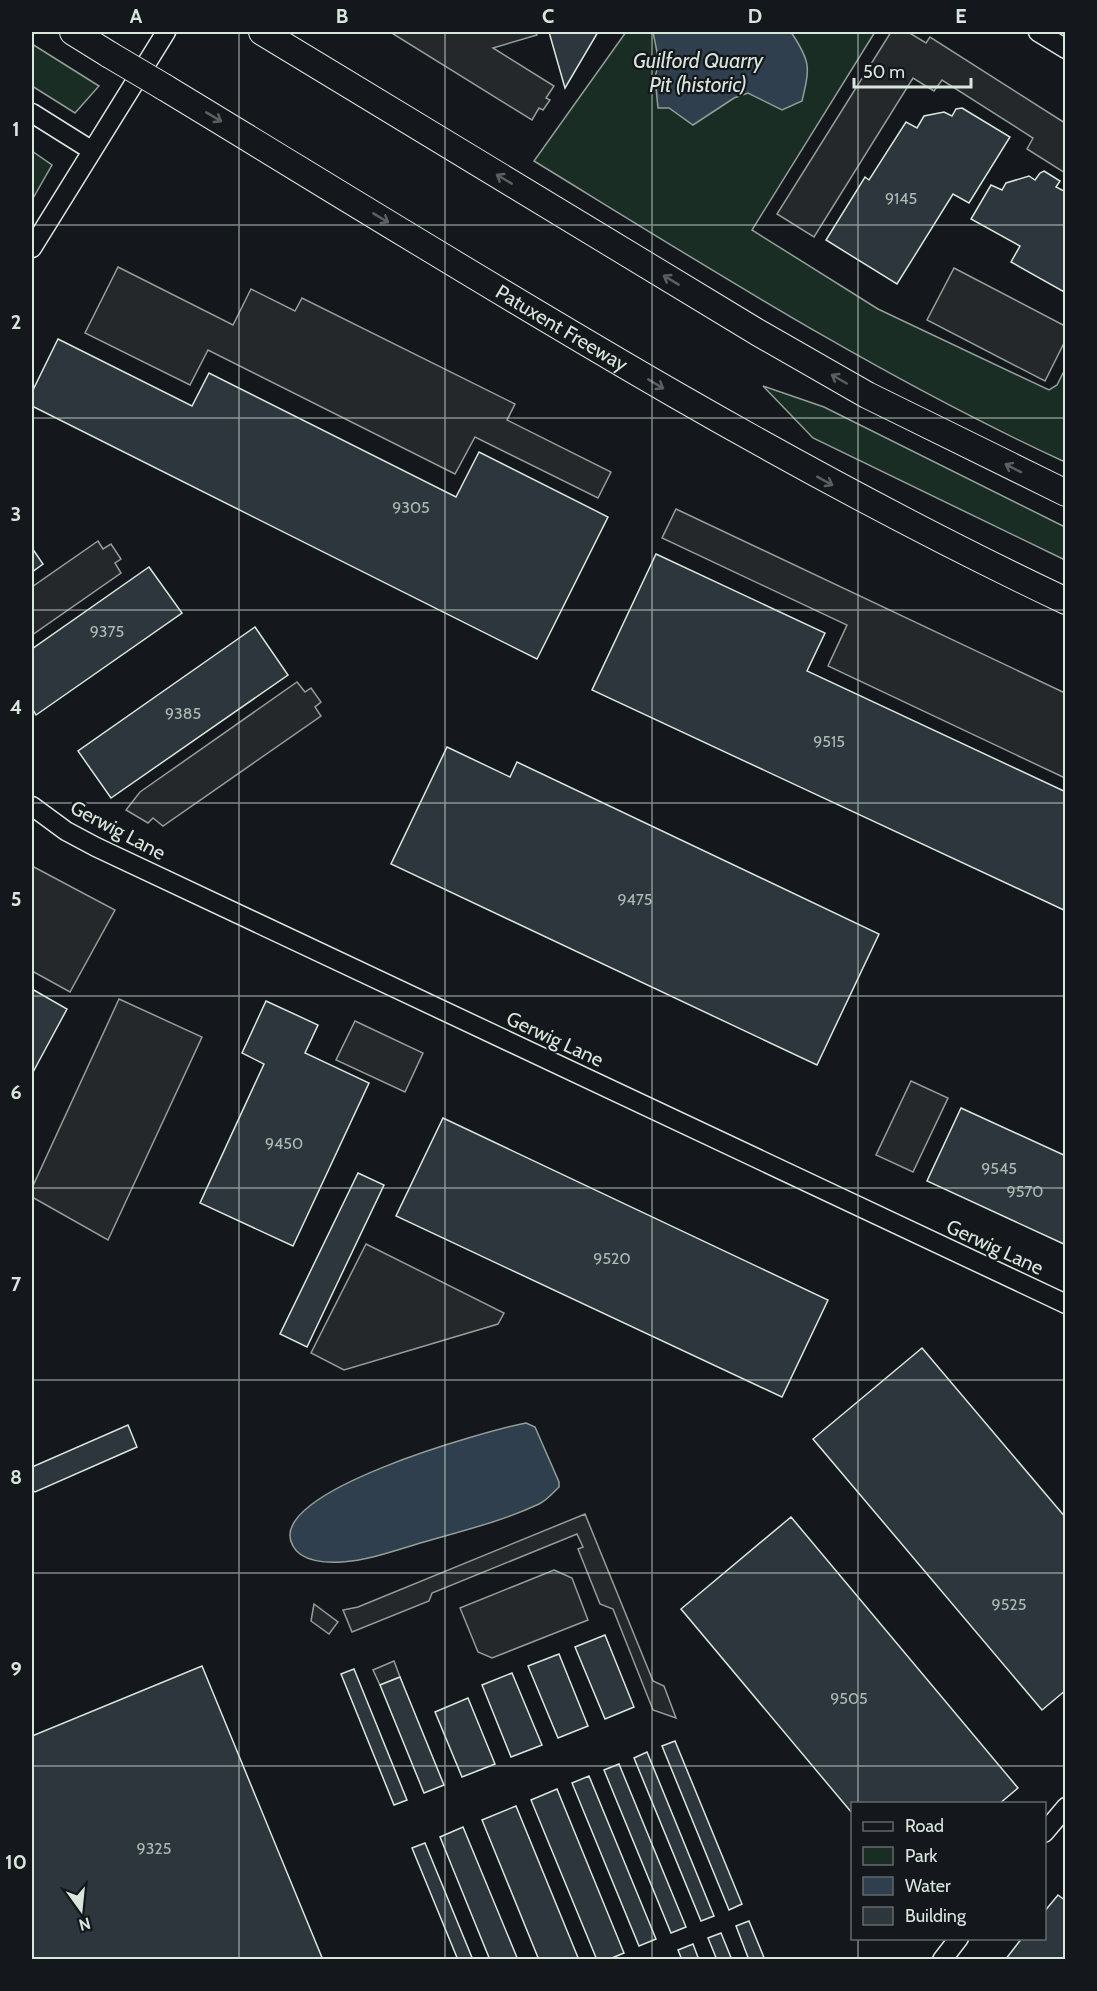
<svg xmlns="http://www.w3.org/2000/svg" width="1097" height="1991" viewBox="0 0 1097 1991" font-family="Cabin,sans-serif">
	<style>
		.green { fill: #1a2d24; stroke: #939e99; stroke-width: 1.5 }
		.parking { fill: #24282b; stroke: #939e99; stroke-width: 1.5 }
		.water { fill: #2f3f4d; stroke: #939e99; stroke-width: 1.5 }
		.building { fill: #2c363c; stroke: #d8e6dc; stroke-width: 1.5 }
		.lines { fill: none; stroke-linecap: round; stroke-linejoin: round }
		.tertiary-casing { stroke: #d8e6dc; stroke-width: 21 }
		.motorway-casing { stroke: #d8e6dc; stroke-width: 28 }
		.tertiary { stroke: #14181c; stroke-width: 18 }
		.motorway { stroke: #14181c; stroke-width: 26 }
		.motorway-bridge-casing { stroke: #d8e6dc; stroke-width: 28; stroke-linecap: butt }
		.motorway-bridge { stroke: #14181c; stroke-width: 26 }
		.oneway { stroke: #59605f }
		.grid { fill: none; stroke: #d8e6dc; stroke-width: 1.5; stroke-opacity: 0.55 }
		.labels { text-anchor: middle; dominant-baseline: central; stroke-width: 4.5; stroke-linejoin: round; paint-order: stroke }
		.number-label { font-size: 16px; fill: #adbab4 }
		.street-label { font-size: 20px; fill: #d8e6dc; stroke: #14181c }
		.water-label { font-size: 21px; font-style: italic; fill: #d8e6dc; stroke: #14181c }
		.neatline { fill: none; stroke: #d8e6dc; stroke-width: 2 }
		.grid-label { font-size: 20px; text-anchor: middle; font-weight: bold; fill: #d8e6dc }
	</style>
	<rect width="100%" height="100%" fill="#14181c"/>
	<g class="green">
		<path d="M626 32H875L752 230 878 309 1049 390 1057 385 1065 369V462C880 377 707 267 534 161Z"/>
		<polygon points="32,44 99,86 75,113 32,86"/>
		<polygon points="32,151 52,165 32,200"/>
		<polygon points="763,386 824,407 1065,527 1065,560 813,438"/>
	</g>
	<g class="parking">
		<polygon points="390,32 536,32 537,35 493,48 554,86 546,98 550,100 543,110 539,108 532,120"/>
		<polygon points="891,32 908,32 926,43 930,37 1065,123 1065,173 1027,149 1033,138 942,80 934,91 913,78 814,237 777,214"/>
		<polygon points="118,267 233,325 251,289 295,311 302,298 515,404 507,420 611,472 598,498 475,437 455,474 208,350 190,385 85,333"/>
		<polygon points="954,268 1065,326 1065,341 1045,381 927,320"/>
		<polygon points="676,509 1065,693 1065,778 828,666 847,625 662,538"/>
		<polygon points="98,541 103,549 111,544 121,559 115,563 121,573 32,635 32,587"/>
		<polygon points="297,682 305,692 311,688 321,702 315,707 321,716 163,826 153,818 148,823 126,810 140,792"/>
		<polygon points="32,866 115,910 70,992 32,971"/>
		<polygon points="119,999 202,1037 108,1240 32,1197 32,1188"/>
		<polygon points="355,1021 423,1053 405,1092 336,1060"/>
		<polygon points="911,1081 948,1098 913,1172 876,1155"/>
		<polygon points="366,1244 504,1313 498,1324 344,1370 311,1353"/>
		<polygon points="585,1514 653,1681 664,1686 676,1718 653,1710 613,1609 600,1604 578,1549 583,1547 577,1534 432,1593 429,1601 352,1632 343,1610 358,1607"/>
		<polygon points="554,1570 572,1578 588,1620 492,1658 478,1652 460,1608"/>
		<polygon points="314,1604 338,1622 329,1634 311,1621"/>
		<polygon points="394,1661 400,1677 380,1685 373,1670"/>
	</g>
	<g class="water">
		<path d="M653 32H791C811 62 810 67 802 101L782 110 748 93 734 98 693 125 669 108H658L655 77 659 62Z"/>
		<path d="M526 1423 535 1427 559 1482V1487C553 1493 546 1501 539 1504 505 1520 466 1530 431 1540 402 1548 372 1560 342 1562 327 1563 301 1562 293 1546 261 1492 490 1430 526 1423Z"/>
	</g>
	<g class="building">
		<polygon points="549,32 598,32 565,88"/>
		<polygon points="962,108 1010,137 969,203 953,194 897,284 826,240 865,177 869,180 906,122 917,128 924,116 944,112 952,116 956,109"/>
		<polygon points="1044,171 1060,181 1056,187 1066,192 1066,293 1011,262 1020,246 971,219 991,185 1002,190 1006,183 1029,176 1035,180 1040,173"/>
		<polygon points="58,339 192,406 209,373 456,497 479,452 608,517 537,659 32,406 32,392"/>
		<polygon points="32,548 43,564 32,572"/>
		<polygon points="656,554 825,633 807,671 1066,792 1066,911 592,690"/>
		<polygon points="149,567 182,613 36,715 32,708 32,649"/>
		<polygon points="255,627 288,675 111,798 78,751"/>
		<polygon points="447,747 510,777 517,762 879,934 817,1065 391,864"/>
		<polygon points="32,989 67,1009 32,1074"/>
		<polygon points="266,1001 318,1025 305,1053 369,1083 293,1246 200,1203 264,1064 242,1053"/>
		<polygon points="961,1108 1066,1156 1066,1245 927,1181"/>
		<polygon points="443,1118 828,1300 782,1397 396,1216"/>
		<polygon points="358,1173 384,1185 307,1347 280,1334"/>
		<polygon points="922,1348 1066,1518 1066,1690 1042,1710 813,1439"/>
		<polygon points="128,1425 137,1447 35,1492 32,1490 32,1467"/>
		<polygon points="791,1517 1018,1788 999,1804 852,1804 852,1813 681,1609"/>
		<polygon points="605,1635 634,1707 605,1719 575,1647"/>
		<polygon points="559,1654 588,1726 558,1738 528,1666"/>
		<polygon points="202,1666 323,1960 32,1960 32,1736"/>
		<polygon points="354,1669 407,1800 394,1805 341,1674"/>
		<polygon points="512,1673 542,1745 511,1757 482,1685"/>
		<polygon points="400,1677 444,1785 424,1793 380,1685"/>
		<polygon points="468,1698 495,1764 462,1777 435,1712"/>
		<polygon points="675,1741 742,1904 729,1910 662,1746"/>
		<polygon points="647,1752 714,1916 701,1921 634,1758"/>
		<polygon points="619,1764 686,1927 671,1933 604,1770"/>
		<polygon points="589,1776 656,1939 639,1946 572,1783"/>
		<polygon points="557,1789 624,1953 607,1960 597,1960 531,1800"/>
		<polygon points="516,1806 579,1960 539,1960 482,1820"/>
		<polygon points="463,1827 518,1960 490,1960 440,1837"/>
		<polygon points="425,1843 473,1960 458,1960 412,1848"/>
		<polygon points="1058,1895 1066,1901 1066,1960 1005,1960 1022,1938 1044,1938 1044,1912"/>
		<polygon points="749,1921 765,1960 749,1960 736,1926"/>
		<polygon points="721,1933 732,1960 717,1960 708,1938"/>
		<polygon points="693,1944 699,1960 682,1960 678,1950"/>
	</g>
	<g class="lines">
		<g class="tertiary-casing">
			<g id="tertiary">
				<polyline points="1038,32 1066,49"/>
				<polyline points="32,113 91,150"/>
				<polyline points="32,248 166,32"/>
				<polyline points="32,806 66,831 96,847 1066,1304"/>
				<polyline points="1044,1833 1066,1807"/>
				<polyline points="942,1960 959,1938"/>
			</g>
		</g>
		<g class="motorway-casing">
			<g id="motorway">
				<polyline points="73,32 110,55"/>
				<polyline points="262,32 757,332 867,395 1066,493"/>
				<path id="s1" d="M164 87C461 267 751 452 1066 601"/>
			</g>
		</g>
		<use href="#tertiary" class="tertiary"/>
		<use href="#motorway" class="motorway"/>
		<g class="motorway-bridge-casing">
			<polyline id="motorway-bridge" points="110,55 164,87"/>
		</g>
		<use href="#motorway-bridge" class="motorway-bridge"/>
	</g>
	<defs><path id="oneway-shaft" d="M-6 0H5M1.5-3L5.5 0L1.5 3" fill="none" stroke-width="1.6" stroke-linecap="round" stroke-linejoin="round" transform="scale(1.5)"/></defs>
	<g class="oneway">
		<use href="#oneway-shaft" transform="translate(214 117) rotate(31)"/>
		<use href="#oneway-shaft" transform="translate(504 179) rotate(-149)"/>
		<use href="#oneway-shaft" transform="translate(381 218) rotate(31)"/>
		<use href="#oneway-shaft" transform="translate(671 280) rotate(-149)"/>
		<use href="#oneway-shaft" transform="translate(839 379) rotate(-150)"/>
		<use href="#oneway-shaft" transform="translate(656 384) rotate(31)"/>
		<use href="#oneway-shaft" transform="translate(1013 468) rotate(-153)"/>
		<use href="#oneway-shaft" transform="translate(825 481) rotate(29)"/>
	</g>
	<path class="grid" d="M239 32V1960M445 32V1960M652 32V1960M858 32V1804M32 225H1066M32 418H1066M32 610H1066M32 803H1066M32 996H1066M32 1188H1066M32 1380H1066M32 1573H1066M32 1766H1066M858 1938V1960"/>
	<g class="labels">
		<g class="number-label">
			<text x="901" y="198">9145</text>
			<text x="411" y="507">9305</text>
			<text x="107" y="631">9375</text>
			<text x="183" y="713">9385</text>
			<text x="829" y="741">9515</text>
			<text x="635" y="899">9475</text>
			<text x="284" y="1143">9450</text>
			<text x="999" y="1168">9545</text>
			<text x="1025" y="1191">9570</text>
			<text x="612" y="1258">9520</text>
			<text x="1009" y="1604">9525</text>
			<text x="849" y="1698">9505</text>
			<text x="154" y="1848">9325</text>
		</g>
		<g class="street-label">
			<text stroke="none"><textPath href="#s1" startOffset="465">Patuxent Freeway</textPath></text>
			<text transform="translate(118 830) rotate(28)">Gerwig Lane</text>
			<text transform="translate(555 1039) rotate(25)">Gerwig Lane</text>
			<text transform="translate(995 1247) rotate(25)">Gerwig Lane</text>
		</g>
		<g class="water-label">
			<text x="698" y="60">Guilford Quarry<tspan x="698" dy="24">Pit (historic)</tspan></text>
		</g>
	</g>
	<rect width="1097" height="1991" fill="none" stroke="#14181c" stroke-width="66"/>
	<rect x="851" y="1802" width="195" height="138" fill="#14181c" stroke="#626a69" stroke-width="1.5"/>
	<rect x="863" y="1822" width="30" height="9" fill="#14181c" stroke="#626a69" stroke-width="1.5"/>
	<text x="905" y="1832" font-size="18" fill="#d8e6dc">Road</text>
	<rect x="863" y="1847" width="30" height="18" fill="#1a2d24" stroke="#626a69" stroke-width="1.5"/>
	<text x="905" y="1862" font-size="18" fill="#d8e6dc">Park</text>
	<rect x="863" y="1877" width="30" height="18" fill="#2f3f4d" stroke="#626a69" stroke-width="1.5"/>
	<text x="905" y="1892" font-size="18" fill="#d8e6dc">Water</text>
	<rect x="863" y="1907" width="30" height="18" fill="#2c363c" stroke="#626a69" stroke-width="1.5"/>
	<text x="905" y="1922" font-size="18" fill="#d8e6dc">Building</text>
	<g transform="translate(81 1910) rotate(165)" stroke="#14181c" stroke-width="4.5" paint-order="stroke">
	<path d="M0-4.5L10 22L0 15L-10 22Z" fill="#d8e6dc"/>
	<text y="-9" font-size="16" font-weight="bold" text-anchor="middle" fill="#d8e6dc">N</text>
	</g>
	<path d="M854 78v9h117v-9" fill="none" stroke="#d8e6dc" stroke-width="3"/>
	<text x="863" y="78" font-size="18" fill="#d8e6dc" stroke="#14181c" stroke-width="4.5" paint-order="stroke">50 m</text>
	<rect x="33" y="33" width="1031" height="1925" class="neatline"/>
	<g class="grid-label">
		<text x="136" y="23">A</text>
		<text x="342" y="23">B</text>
		<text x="548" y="23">C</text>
		<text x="755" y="23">D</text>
		<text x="961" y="23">E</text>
		<text x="16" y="136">1</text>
		<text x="16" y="329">2</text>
		<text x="16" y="521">3</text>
		<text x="16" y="714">4</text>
		<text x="16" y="906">5</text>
		<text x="16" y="1099">6</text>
		<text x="16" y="1291">7</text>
		<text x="16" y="1484">8</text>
		<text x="16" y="1676">9</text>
		<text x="16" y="1869">10</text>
	</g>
</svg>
